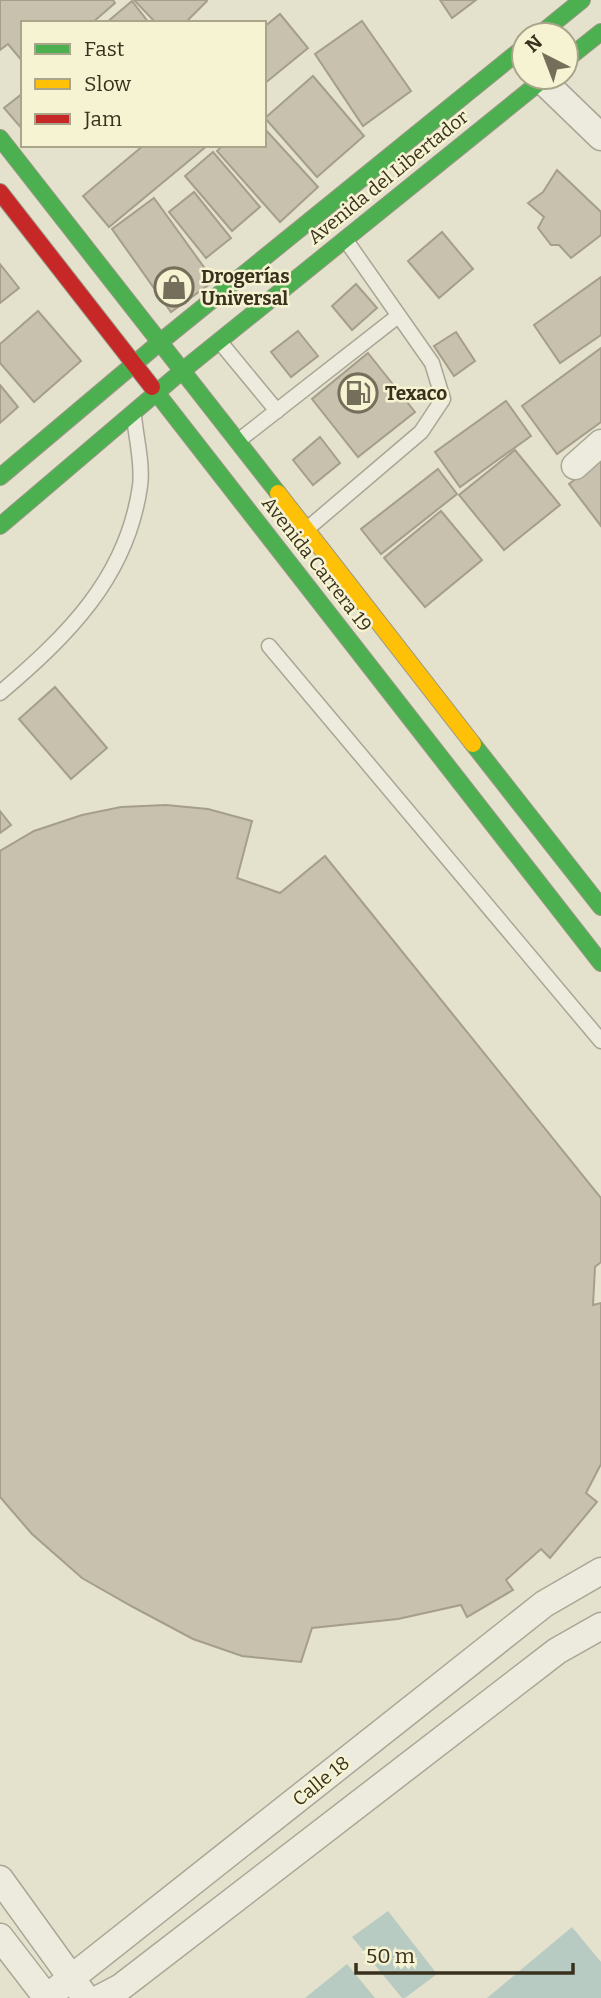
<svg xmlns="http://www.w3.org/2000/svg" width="601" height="1998" viewBox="0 0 601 1998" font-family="Bitter,serif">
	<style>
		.water { fill: #b8cbc3 }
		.building { fill: #c8c1ad; stroke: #a59e8b; stroke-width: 2 }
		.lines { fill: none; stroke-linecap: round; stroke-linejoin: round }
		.lane-casing { stroke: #a9a696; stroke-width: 17 }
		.street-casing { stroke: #a9a696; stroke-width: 29 }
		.fast-casing { stroke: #999685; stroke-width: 18 }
		.slow-casing { stroke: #999685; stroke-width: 18 }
		.jam-casing { stroke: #999685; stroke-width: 18 }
		.lane { stroke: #ecebde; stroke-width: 14 }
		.street { stroke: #ecebde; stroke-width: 26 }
		.fast { stroke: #4caf50; stroke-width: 16 }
		.slow { stroke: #ffc107; stroke-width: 16 }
		.jam { stroke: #c62828; stroke-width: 16 }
		.labels { text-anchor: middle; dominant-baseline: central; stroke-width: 5; stroke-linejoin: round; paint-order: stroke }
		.street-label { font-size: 19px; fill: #39301d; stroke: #f6f3d2 }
		.poi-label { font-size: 19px; font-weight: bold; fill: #39301d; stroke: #f6f3d2; text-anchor: start }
	</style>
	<rect width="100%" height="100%" fill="#e4e2cc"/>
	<g class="water">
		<polygon points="388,1911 437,1974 405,1998 402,1998 352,1937"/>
		<polygon points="572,1927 601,1962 601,1998 487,1998"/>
		<polygon points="347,1964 375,1998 305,1998"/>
	</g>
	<g class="building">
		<polygon points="0,0 113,0 115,3 92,23 23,23 23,62 8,44 0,50"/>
		<polygon points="134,0 206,0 207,1 185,23 156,23"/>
		<polygon points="440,0 476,0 452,18"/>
		<polygon points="132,1 149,23 106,23"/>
		<polygon points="280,14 308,48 264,84 264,27"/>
		<polygon points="362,21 411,91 363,126 315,54"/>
		<polygon points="313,76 364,136 317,177 265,118"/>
		<polygon points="23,93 23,130 4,108"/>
		<polygon points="264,128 318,187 280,222 217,151 223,145 264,145"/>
		<polygon points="144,145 208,145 109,227 83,196"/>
		<polygon points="213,152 260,207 232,231 185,176"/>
		<polygon points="557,170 601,212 601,235 571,258 559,245 551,245 538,228 544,217 528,203 543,192"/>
		<polygon points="194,192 231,238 206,258 169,212"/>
		<polygon points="154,198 214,281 171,312 112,229"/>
		<polygon points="442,232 473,269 439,298 408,261"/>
		<polygon points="0,264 19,288 0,303"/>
		<polygon points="601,277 601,335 560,363 534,325"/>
		<polygon points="356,284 377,308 352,330 332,306"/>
		<polygon points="38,311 81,361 34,402 0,363 0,344"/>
		<polygon points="298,331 318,356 291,377 271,352"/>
		<polygon points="456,332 475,361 454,376 434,346"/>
		<polygon points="601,348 601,422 557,454 522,406"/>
		<polygon points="368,353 415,412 358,457 312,399"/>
		<polygon points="0,385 18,407 0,423"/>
		<polygon points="506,401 531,436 460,487 435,452"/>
		<polygon points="320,437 340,463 313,485 293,460"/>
		<polygon points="515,450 560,505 504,550 459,495"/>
		<polygon points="601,460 601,526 569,484"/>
		<polygon points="438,469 457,494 381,554 361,529"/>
		<polygon points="441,511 482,560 425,607 384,558"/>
		<polygon points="55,687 107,748 71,779 19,719"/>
		<polygon points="166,805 208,809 252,821 237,878 280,893 325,856 601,1198 601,1262 595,1267 593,1305 601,1303 601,1464 586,1493 597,1502 550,1558 541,1549 506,1580 513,1590 467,1617 461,1605 398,1619 312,1628 301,1662 242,1656 193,1639 133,1607 82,1578 32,1534 0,1497 0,851 34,831 82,815 121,807"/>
		<polygon points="0,811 11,825 0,833"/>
	</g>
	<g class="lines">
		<g class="lane-casing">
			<g id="lane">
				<polyline points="220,342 277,411"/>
				<polyline points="238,441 398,316"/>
				<polyline points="307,529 421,432 443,399 432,363 345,239"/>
				<polyline points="269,646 601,1041"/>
				<path d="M0 693C67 636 127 578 140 486 143 464 136 438 134 416"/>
			</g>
		</g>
		<g class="street-casing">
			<g id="street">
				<polyline points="542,80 601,137"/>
				<polyline points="575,466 601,443"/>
				<polyline points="0,1879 83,1994"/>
				<polyline points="0,1937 47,1998"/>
				<polyline points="46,1998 544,1604 601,1571"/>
				<polyline points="100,1998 121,1987 557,1651 601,1626"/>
			</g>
		</g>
		<g class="fast-casing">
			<g id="fast">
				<polyline points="539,35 582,0"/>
				<polyline points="566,60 601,32"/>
				<polyline points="0,138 278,493"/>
				<polyline points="152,387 601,963"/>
				<polyline points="0,477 159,343 524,47"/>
				<polyline points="0,526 182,371 546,77"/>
				<polyline points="473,744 601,907"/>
			</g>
		</g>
		<g class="slow-casing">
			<polyline id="slow" points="278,493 473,744"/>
		</g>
		<g class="jam-casing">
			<polyline id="jam" points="0,192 152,387"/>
		</g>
		<use href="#lane" class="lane"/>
		<use href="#street" class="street"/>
		<use href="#fast" class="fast"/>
		<use href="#slow" class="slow"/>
		<use href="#jam" class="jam"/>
	</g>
	<defs>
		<g id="shop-ring" transform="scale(2.0125)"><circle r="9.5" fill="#f6f3d2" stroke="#756e5a" stroke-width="1.5"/><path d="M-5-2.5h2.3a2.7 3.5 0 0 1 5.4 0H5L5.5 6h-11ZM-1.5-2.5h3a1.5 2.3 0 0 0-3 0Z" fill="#756e5a"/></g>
		<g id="fuel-ring" transform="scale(2.0125)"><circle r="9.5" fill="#f6f3d2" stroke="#756e5a" stroke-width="1.5"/><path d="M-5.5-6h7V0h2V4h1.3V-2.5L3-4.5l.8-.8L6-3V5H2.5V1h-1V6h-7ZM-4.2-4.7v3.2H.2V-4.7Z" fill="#756e5a"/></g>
	</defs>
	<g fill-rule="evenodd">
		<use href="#shop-ring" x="174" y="287"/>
		<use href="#fuel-ring" x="358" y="393"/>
	</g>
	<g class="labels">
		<g class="street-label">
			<text transform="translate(388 177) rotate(-39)">Avenida del Libertador</text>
			<text transform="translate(317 564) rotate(52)">Avenida Carrera 19</text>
			<text transform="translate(321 1781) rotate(-39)">Calle 18</text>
		</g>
		<g class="poi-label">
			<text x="201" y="276">Drogerías<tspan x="201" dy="22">Universal</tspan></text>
			<text x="385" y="393">Texaco</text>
		</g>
	</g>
	<rect x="21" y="21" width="245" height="126" fill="#f6f3d2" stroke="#aaa58a" stroke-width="2"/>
	<rect x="35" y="44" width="35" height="10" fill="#4caf50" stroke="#aaa58a" stroke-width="2"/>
	<text x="84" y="56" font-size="21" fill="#39301d">Fast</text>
	<rect x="35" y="79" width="35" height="10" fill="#ffc107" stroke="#aaa58a" stroke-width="2"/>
	<text x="84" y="91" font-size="21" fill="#39301d">Slow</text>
	<rect x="35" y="114" width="35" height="10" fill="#c62828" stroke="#aaa58a" stroke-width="2"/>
	<text x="84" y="126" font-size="21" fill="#39301d">Jam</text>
	<g transform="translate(545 56) rotate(318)"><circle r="33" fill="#f6f3d2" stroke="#aaa58a" stroke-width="2"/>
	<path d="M0-5L12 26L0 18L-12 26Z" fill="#756e5a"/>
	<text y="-10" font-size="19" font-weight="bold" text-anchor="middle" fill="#39301d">N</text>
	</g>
	<path d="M356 1963v10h217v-10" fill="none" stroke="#39301d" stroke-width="3.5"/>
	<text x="366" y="1963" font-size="21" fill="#39301d" stroke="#f6f3d2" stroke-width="5" paint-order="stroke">50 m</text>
</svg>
